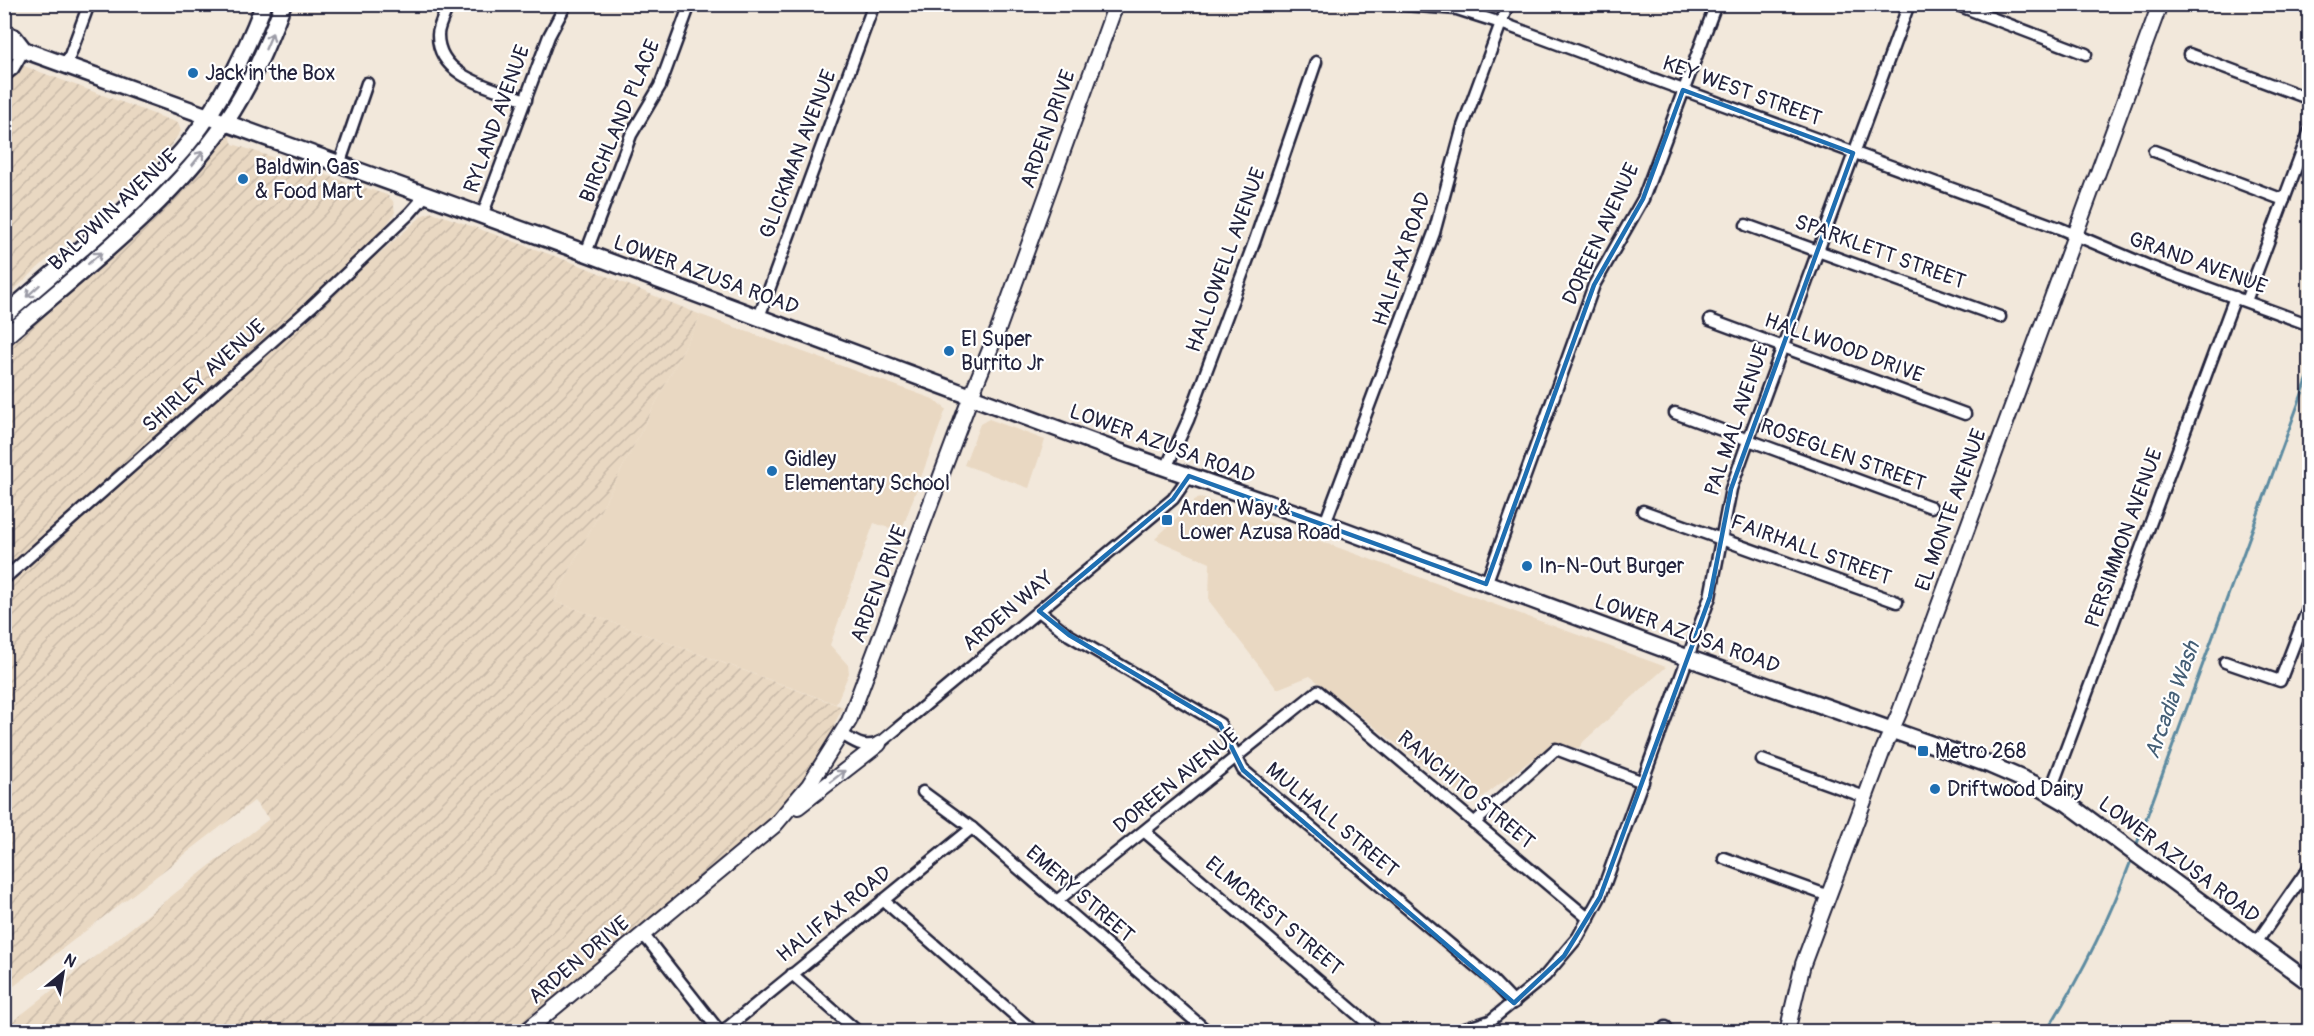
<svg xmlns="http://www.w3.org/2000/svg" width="2314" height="1036" viewBox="0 0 2314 1036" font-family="Pangolin,sans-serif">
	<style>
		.built { fill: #e9d8c2 }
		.industrial { fill: url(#industrial-furrows) }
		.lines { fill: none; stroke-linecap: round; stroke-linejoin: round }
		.stream { stroke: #5d8ba1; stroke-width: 3 }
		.minor-casing { stroke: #22223b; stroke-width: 15 }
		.tertiary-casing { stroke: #22223b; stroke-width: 18 }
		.secondary-casing { stroke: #22223b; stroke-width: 20 }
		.minor { stroke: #fff; stroke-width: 10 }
		.tertiary { stroke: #fff; stroke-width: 14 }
		.secondary { stroke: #fff; stroke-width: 15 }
		.oneway { stroke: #9c9ca7 }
		.marked { fill: none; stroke: #1f6fb2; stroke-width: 4.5; stroke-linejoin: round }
		.poi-dot { fill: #1f6fb2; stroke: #fff; stroke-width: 2 }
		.labels { text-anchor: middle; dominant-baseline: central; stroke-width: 4.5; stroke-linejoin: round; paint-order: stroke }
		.poi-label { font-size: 21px; fill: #22223b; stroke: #fff; text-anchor: start }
		.street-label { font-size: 21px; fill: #22223b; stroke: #fff }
		.water-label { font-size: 22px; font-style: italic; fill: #455f76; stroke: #fff }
	</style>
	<defs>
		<pattern id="industrial-furrows" width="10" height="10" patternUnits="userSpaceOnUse" patternTransform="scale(1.5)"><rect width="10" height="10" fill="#e9d8c2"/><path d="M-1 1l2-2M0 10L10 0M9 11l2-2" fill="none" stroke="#c8b9a8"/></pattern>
	</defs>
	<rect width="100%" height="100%" fill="#f2e8db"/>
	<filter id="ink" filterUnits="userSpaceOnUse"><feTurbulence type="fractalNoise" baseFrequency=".0167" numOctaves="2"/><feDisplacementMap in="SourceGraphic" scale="12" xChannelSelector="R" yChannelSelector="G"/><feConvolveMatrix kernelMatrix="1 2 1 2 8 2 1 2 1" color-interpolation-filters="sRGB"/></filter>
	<g filter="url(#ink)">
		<g class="built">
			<polygon points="701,315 933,399 946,409 901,532 874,523 830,645 848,665 849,673 836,704 554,601"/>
			<polygon points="989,419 1045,440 1029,488 964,465 980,424"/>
			<polygon points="1202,498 1666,667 1584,741 1579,748 1548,747 1475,803 1470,802 1310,676 1277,689 1209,601 1210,563 1155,539 1196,499"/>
		</g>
		<g class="industrial">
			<polygon points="5,59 178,123 181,131 168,149 5,298"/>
			<polygon points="208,116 225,124 233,144 387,195 393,201 395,212 391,219 342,277 381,252 423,215 432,212 582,266 701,315 554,601 843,707 834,725 840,733 775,825 524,1031 5,1031 5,1028 12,1022 269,819 254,801 5,993 5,319 126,207"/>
		</g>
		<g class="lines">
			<g class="stream">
				<polyline points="2135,849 2310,372"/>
				<path d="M2046 1032C2081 976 2109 920 2132 858"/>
			</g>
			<g class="minor-casing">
				<g id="minor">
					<path d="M449 4C445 14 438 26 438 35 438 78 494 88 526 100"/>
					<polyline points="1391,4 1457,9 1501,23 2059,228 2151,267 2310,325"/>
					<polyline points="1955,4 2086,54"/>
					<polyline points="2189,54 2310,99"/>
					<polyline points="66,66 89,4"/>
					<polyline points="4,76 13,69 24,50"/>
					<polyline points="2154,151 2284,200"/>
					<polyline points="339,165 367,83"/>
					<polyline points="482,216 549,36 566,4"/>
					<polyline points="1746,225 2000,317"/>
					<polyline points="586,253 631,135 660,86 690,4"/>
					<polyline points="2246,301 2310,130"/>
					<polyline points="759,317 874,4"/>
					<polyline points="1710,320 1965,414"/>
					<polyline points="1675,413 1931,507"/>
					<polyline points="1166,468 1188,420 1255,240 1316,62"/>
					<polyline points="1643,511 1897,602"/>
					<polyline points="1325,523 1434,233 1463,126 1508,4"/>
					<polyline points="4,579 311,307 410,213 425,196"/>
					<polyline points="1486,584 1594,285 1643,199 1716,4"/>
					<polyline points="1039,611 1069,635 1220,724 1243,770 1491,979 1514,1003"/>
					<polyline points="2225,662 2280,681 2310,603"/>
					<path d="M840 733C855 742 864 750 881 742L1173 499 1189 476"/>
					<polyline points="1762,760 1865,797"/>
					<polyline points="923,792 972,828 1208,1032"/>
					<polyline points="2050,792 2235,297"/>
					<polyline points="1474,823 1556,749 1643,782"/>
					<polyline points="1145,832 1378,1032"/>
					<polyline points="1724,858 1829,896"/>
					<polyline points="883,900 1034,1032"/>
					<polyline points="1058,900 1318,691 1589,919"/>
					<polyline points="643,934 720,1032"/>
					<polyline points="2256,943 2310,866"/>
					<polyline points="792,974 858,1032"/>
					<polyline points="1666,1027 1669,1032"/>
					<polyline points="722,1032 972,828"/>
					<polyline points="1456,1032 1490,1021 1545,976 1578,937 1600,897 1710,597 1731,489 1748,441 1909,4"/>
				</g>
			</g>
			<g class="tertiary-casing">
				<g id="tertiary">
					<polyline points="798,807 879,744"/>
					<polyline points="525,1032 775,825 809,785 849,721 971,396 998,330 1116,4"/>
					<polyline points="1787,1032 1803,964 1883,750 1900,711 2160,4"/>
				</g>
			</g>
			<g class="secondary-casing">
				<g id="secondary">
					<polyline points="4,33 14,37 24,50"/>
					<polyline points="4,50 24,50 586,253 1120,452 1325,523 1688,658 1990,765 2034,784 2067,803 2310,983"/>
					<path d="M4 316C64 263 129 212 182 151 218 109 244 56 264 4"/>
					<path d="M4 338C79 272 169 205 225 123 250 86 267 46 283 4"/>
				</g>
			</g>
			<use href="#minor" class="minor"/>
			<use href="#tertiary" class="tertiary"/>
			<use href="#secondary" class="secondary"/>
		</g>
		<defs><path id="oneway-shaft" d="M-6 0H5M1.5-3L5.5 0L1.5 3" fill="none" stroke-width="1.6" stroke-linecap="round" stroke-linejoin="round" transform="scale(1.5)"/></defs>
		<g class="oneway">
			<use href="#oneway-shaft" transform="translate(269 41) rotate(-67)"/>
			<use href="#oneway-shaft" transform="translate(198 158) rotate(-51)"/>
			<use href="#oneway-shaft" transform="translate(95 258) rotate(-41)"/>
			<use href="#oneway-shaft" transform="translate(33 291) rotate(138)"/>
			<use href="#oneway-shaft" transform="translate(838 776) rotate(-38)"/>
		</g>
	</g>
	<path class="marked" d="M1683 90 1853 153 1731 489 1710 597 1600 897 1564 956 1514 1003 1243 770 1220 724 1069 635 1039 611 1173 499 1189 476 1486 584 1594 285 1643 199Z"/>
	<g class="poi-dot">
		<circle cx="193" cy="73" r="6"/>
		<circle cx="243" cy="179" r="6"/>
		<circle cx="949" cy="351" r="6"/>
		<circle cx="772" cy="471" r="6"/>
		<rect x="1161" y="514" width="12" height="12" rx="3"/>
		<circle cx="1527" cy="566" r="6"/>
		<rect x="1917" y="745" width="12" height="12" rx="3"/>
		<circle cx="1935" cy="789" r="6"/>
	</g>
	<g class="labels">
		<g class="poi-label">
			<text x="205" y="73">Jack in the Box</text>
			<text x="255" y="167">Baldwin Gas<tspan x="255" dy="24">&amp; Food Mart</tspan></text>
			<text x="961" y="339">El Super<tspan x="961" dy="24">Burrito Jr</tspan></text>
			<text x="784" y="459">Gidley<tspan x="784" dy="24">Elementary School</tspan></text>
			<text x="1179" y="508">Arden Way &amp;<tspan x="1179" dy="24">Lower Azusa Road</tspan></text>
			<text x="1539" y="566">In-N-Out Burger</text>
			<text x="1935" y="751">Metro 268</text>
			<text x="1947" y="789">Driftwood Dairy</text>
		</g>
		<g class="street-label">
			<text transform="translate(1742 91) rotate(20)">KEY WEST STREET</text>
			<text transform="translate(497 119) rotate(-70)">RYLAND AVENUE</text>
			<text transform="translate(620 121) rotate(-67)">BIRCHLAND PLACE</text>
			<text transform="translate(1048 129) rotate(-70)">ARDEN DRIVE</text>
			<text transform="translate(798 154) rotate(-69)">GLICKMAN AVENUE</text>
			<text transform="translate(113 210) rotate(-43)">BALDWIN AVENUE</text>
			<text transform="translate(1601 234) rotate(-65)">DOREEN AVENUE</text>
			<text transform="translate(1880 252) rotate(20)">SPARKLETT STREET</text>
			<text transform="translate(1402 259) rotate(-71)">HALIFAX ROAD</text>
			<text transform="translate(1226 260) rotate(-70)">HALLOWELL AVENUE</text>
			<text transform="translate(2198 263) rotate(20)">GRAND AVENUE</text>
			<text transform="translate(706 275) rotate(20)">LOWER AZUSA ROAD</text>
			<text transform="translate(1844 348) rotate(20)">HALLWOOD DRIVE</text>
			<text transform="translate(204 376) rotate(-42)">SHIRLEY AVENUE</text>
			<text transform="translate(1737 420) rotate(-71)">PAL MAL AVENUE</text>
			<text transform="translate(1162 444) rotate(20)">LOWER AZUSA ROAD</text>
			<text transform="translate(1843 455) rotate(20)">ROSEGLEN STREET</text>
			<text transform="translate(1951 510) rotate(-70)">EL MONTE AVENUE</text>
			<text transform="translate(2124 538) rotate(-70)">PERSIMMON AVENUE</text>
			<text transform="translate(1811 550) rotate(20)">FAIRHALL STREET</text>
			<text transform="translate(879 584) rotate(-69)">ARDEN DRIVE</text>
			<text transform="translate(1008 611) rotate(-40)">ARDEN WAY</text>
			<text transform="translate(1687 634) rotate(20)">LOWER AZUSA ROAD</text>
			<text transform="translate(1176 781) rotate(-39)">DOREEN AVENUE</text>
			<text transform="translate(1466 790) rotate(40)">RANCHITO STREET</text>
			<text transform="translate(1332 820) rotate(40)">MULHALL STREET</text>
			<text transform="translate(2179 860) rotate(37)">LOWER AZUSA ROAD</text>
			<text transform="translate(1080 894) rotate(41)">EMERY STREET</text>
			<text transform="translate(834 914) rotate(-39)">HALIFAX ROAD</text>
			<text transform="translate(1274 916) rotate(40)">ELMCREST STREET</text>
			<text transform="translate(579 960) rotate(-40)">ARDEN DRIVE</text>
		</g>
		<g class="water-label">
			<text transform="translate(2172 700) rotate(-70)">Arcadia Wash</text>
		</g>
	</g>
	<rect width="2314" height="1036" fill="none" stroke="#fff" stroke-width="24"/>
	<rect x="12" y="12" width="2290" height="1012" fill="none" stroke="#22223b" stroke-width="2" filter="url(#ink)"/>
	<g transform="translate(63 973) rotate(30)" stroke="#ffffff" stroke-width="4.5" paint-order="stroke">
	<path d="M0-4.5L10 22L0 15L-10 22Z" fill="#22223b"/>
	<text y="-9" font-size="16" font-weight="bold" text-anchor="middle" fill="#22223b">N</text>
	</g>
</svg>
